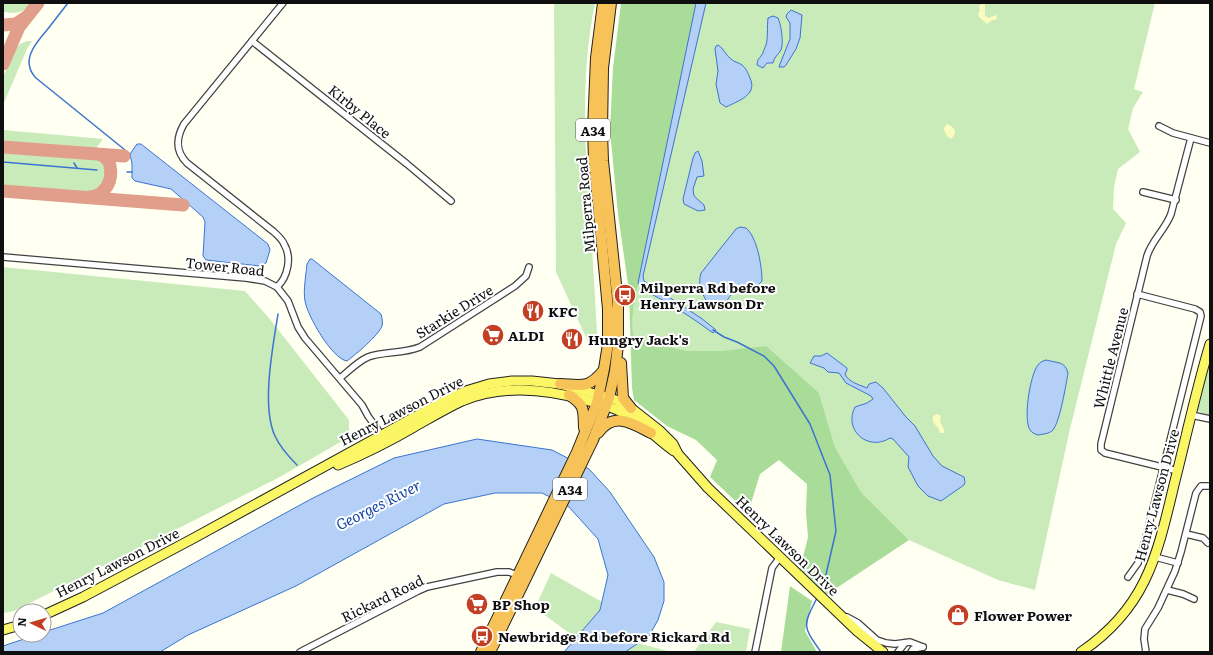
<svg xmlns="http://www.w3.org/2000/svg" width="1213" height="655" viewBox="0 0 1213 655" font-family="Literata,serif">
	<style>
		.green { fill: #c9ebba }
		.forest { fill: #a9dc99 }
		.sand { fill: #fbfbbd }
		.water { fill: #b5d0f7; stroke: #3b74d0 }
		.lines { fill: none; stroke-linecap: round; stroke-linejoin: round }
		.stream { stroke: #3b74d0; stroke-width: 1.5 }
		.taxiway { stroke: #e19f8b; stroke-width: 13 }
		.street-casing { stroke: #424242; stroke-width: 8 }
		.primary-casing { stroke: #202020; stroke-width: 11 }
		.highway-casing { stroke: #202020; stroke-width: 12 }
		.street { stroke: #fff; stroke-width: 5.5 }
		.primary { stroke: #faf666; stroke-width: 9 }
		.highway { stroke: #f7c358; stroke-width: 10 }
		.labels { text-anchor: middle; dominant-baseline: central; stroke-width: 4; stroke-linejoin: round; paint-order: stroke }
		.shield { fill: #fff; stroke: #575757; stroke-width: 1 }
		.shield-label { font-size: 13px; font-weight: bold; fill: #0f0f0f }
		.street-label { font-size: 14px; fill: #0f0f0f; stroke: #fff }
		.poi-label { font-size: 14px; font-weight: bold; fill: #0f0f0f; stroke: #fff; text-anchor: start }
		.water-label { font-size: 15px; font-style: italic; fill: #1547a5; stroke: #fff }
	</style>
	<rect width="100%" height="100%" fill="#fffff2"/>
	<g class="green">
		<path d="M3 3H31C21 15 17 13 3 12Z"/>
		<path d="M554 3H595C580 75 585 149 590 222 593 259 595 297 597 334L590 346 556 272Z"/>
		<path d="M703 3H1155L1134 89 1143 92 1133 108 1128 129 1140 152 1118 169 1114 187 1113 209 1126 223 1116 244 1069 433 1035 590 998 580 909 540 861 492 835 447 819 393 722 351H688L652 343 633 335C632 316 633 299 640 281Z"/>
		<polygon points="27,41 32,41 27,49 3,105 3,77 14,50 20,44"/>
		<polygon points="3,130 103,139 94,151 3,144"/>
		<path d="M3 150 97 158 104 162 108 167C108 180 105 190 91 192L3 187Z"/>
		<polygon points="3,267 245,291 269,318 349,420 349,437 278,478 14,611 3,613"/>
		<path d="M1210 359V415C1205 414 1199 413 1197 408Z"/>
		<polygon points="551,573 602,602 600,610 576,638 535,608"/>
		<polygon points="716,622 750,629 746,652 694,652"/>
		<polygon points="638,643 671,652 625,652"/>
	</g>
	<g class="forest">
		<path d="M621 3H703L640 281C633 299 632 316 633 335L652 343 688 351H722L766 346 819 393 835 447 861 492 909 540 826 595 800 569 808 537 806 513 807 484 779 460 760 474 748 513 710 477 717 460 696 440 667 426 634 400 632 388 629 291 618 214 610 130 613 68Z"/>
		<polygon points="790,586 812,601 805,631 817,652 781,652"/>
	</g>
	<g class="sand">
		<polygon points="982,4 985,5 985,16 989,18 996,15 997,17 996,20 992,20 987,24 979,17 978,13 980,10 979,6"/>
		<path d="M947 124C955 127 958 133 951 139 947 137 944 132 944 128Z"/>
		<polygon points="937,414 941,416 940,422 944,429 944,433 940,433 938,428 933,422 933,416"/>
	</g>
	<g class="water">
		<path d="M696 3H706L643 276 644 281 701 318 716 330 713 333C698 322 682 311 666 302 656 296 646 293 638 283Z"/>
		<polygon points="791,10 802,15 800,38 796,49 786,65 784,67 779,67 780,64 790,39 790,23 786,17 787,14"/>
		<path d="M773 16 778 18C781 24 784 43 781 50 778 55 774 57 773 63H767L763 68 757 65C757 59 760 58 763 53 763 52 765 47 766 45 768 39 767 26 768 18Z"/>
		<path d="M718 45C724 48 725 55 731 59 734 62 738 62 742 65 746 68 748 73 750 78 758 95 738 101 726 107L720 103 716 84 718 71 715 49 716 46Z"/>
		<polygon points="137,144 141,144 268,244 270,250 266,263 260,266 206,260 203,256 205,222 203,217 171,189 135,181 132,178 132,164 130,154"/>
		<polygon points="698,151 702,161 704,176 697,177 693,189 694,196 704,205 705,210 698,211 684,204 683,199 693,158 695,153"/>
		<path d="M740 227 746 228C757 237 762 266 762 281 750 296 731 282 725 307L719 309 710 306C703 296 697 286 701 273L736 229Z"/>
		<path d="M310 259H312L381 314C382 318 383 322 382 326 379 335 355 355 347 361 332 359 307 315 305 301 303 291 306 275 307 264Z"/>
		<path d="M827 353 847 368V370L845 374C848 382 860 385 867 388L869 384 876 382 883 388 906 417 915 426 933 456 942 466 964 477 965 482 964 485 941 501 928 496 918 486 908 467 909 457 893 439 890 438C868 452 843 430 855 407L867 403 873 399 871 396 846 383 839 373 828 372 824 368 810 363 814 356H821Z"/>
		<path d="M1046 360C1057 363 1065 361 1068 373 1066 385 1060 421 1053 430 1049 434 1043 434 1038 435 1035 434 1032 433 1030 430 1023 419 1030 375 1038 365 1040 362 1043 361 1046 360Z"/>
		<polygon points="477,439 552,450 589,469 610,492 654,557 664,582 664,601 658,620 649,636 625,652 564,652 600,610 608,575 598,539 568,506 542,493 495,493 444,504 296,586 188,635 160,652 3,652 3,646 36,635 44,635 44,632 103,613 311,499 394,458"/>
	</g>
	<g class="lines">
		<g class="stream">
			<path d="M68 3C61 12 54 21 47 30 35 44 20 61 36 78L130 154"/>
			<polyline points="3,162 97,170"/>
			<polyline points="74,163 77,168"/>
			<polyline points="127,172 132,172"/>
			<path d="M278 314C273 346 261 406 275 436 280 447 288 456 297 465"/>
			<polyline points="713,330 724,337 737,342 764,356 774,366 810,424 830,475 836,531 824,583 820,591"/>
			<path d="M817 598C802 627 803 626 821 652"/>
		</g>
		<g class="taxiway">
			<polyline points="3,25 16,24 25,18"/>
			<polyline points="3,64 19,27 38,3"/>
			<polyline points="3,147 124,156"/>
			<polyline points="3,191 183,205"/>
			<path d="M90 197C96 196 101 195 104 190 113 181 114 160 101 155"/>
		</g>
		<g class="street-casing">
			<g id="street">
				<polyline points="252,41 407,164 451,201"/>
				<polyline points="1159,126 1173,133 1210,143"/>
				<polyline points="1143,192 1176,200"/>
				<polyline points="3,257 246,278 265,281 277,287 288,301 298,327 305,338 362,405 368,416 383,437"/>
				<path d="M277 287C288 277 292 257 284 244 282 239 278 236 274 232L187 163C175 151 176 138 184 124L283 3"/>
				<path d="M340 378C349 371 357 362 368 357 384 351 403 354 420 347L515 286 526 276 529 267"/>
				<polyline points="1191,415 1210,419"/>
				<path d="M1178 471 1105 453 1101 450V444L1147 256C1152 240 1165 230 1171 214L1191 138"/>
				<polyline points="1186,534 1203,538 1208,543"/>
				<polyline points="1155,557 1178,563"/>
				<polyline points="1128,577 1138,563 1145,541 1201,316 1200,312 1195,309 1137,294"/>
				<polyline points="1167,590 1183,594 1194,599"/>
				<polyline points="847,617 858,623 877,640 886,643 895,644 910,642 923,647"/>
				<polyline points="300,652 418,591 427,587 497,572 509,572 520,576"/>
				<polyline points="755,652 772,568 780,557"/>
				<polyline points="898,652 905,643"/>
				<polyline points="911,652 913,649 923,647"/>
				<polyline points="1146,652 1144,639 1145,629 1158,608 1175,571 1181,552 1196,493 1201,486 1210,486"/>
			</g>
		</g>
		<g class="primary-casing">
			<g id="primary">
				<path d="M338 465C364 454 390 441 414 427 430 418 445 409 462 401 502 384 548 389 589 401 601 404 613 407 623 413 642 422 657 439 674 451"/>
				<polyline points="44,615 83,597 194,538 451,397 469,390 489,384 512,381 532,381 560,384 616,400 631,408 659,430 673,444 678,454 708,488 857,631 883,652"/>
				<polyline points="3,630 20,625"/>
				<path d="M1081 652C1146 608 1157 556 1174 485 1186 438 1196 390 1210 344"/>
			</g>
		</g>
		<g class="highway-casing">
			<g id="highway">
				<polyline points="621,363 623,398 631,408"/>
				<path d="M560 384C582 385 588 389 603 371"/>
				<path d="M569 395C586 406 583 410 584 428"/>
				<path d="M598 433C614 411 632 423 651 433"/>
				<polyline points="481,652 577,452 597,403 604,369 608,344 608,309 594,160 593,129 596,58 603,3"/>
				<polyline points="490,652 593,440 609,398 615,371 618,345 618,303 603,161 602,132 603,68 611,3"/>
			</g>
		</g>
		<use href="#street" class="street"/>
		<use href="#primary" class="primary"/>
		<use href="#highway" class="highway"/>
	</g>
	<defs>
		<g id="bus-disc" transform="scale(1.15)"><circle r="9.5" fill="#c33f24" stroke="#fff"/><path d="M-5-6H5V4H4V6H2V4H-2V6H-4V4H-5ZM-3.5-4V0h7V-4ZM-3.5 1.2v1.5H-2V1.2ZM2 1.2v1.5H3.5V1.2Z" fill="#fff"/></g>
		<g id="restaurant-disc" transform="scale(1.15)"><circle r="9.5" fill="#c33f24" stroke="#fff"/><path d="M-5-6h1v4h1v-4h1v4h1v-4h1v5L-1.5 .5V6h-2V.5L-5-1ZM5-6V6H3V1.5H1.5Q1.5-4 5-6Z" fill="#fff"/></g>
		<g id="supermarket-disc" transform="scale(1.15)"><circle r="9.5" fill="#c33f24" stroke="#fff"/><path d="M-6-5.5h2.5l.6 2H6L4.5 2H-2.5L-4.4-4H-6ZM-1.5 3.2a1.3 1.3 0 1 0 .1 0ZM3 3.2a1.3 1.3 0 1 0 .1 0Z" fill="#fff"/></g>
		<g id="shop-disc" transform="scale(1.15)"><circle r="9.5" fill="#c33f24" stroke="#fff"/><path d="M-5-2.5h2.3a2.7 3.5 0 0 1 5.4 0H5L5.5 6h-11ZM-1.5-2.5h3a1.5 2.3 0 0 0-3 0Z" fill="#fff"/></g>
	</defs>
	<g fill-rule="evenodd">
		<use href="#bus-disc" x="625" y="295"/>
		<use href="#restaurant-disc" x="533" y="311"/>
		<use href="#supermarket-disc" x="493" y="335"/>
		<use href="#restaurant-disc" x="572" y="339"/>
		<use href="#supermarket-disc" x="477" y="604"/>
		<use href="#shop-disc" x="958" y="615"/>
		<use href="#bus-disc" x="482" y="636"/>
	</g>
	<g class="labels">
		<g class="shield">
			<rect x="576" y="119" width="34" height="22" rx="3"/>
			<rect x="553" y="478" width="34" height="22" rx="3"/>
		</g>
		<g class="shield-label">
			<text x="593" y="130">A34</text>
			<text x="570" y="489">A34</text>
		</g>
		<g class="street-label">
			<text transform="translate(360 111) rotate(39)">Kirby Place</text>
			<text transform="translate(585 205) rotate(-95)">Milperra Road</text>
			<text transform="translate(225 266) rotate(6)">Tower Road</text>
			<text transform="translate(454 311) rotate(-32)">Starkie Drive</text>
			<text transform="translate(1110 358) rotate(-76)">Whittle Avenue</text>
			<text transform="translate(401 410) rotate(-27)">Henry Lawson Drive</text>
			<text transform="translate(1156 495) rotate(-75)">Henry Lawson Drive</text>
			<text transform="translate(788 545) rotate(44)">Henry Lawson Drive</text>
			<text transform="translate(117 562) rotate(-27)">Henry Lawson Drive</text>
			<text transform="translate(382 598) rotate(-26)">Rickard Road</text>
		</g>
		<g class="poi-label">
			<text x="640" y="287">Milperra Rd before<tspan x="640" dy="16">Henry Lawson Dr</tspan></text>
			<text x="548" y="311">KFC</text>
			<text x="508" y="335">ALDI</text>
			<text x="588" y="339">Hungry Jack's</text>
			<text x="492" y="604">BP Shop</text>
			<text x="974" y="615">Flower Power</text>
			<text x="498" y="636">Newbridge Rd before Rickard Rd</text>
		</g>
		<g class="water-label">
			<text transform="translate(378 504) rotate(-27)">Georges River</text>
		</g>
	</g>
	<rect width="1213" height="655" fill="none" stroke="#0f0f0f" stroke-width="8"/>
	<g transform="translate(32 623) rotate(275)"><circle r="19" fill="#ffffff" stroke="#9f9f9f"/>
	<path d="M0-3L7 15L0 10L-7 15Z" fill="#c33f24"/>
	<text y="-6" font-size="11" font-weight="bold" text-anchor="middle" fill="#0f0f0f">N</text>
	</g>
</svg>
